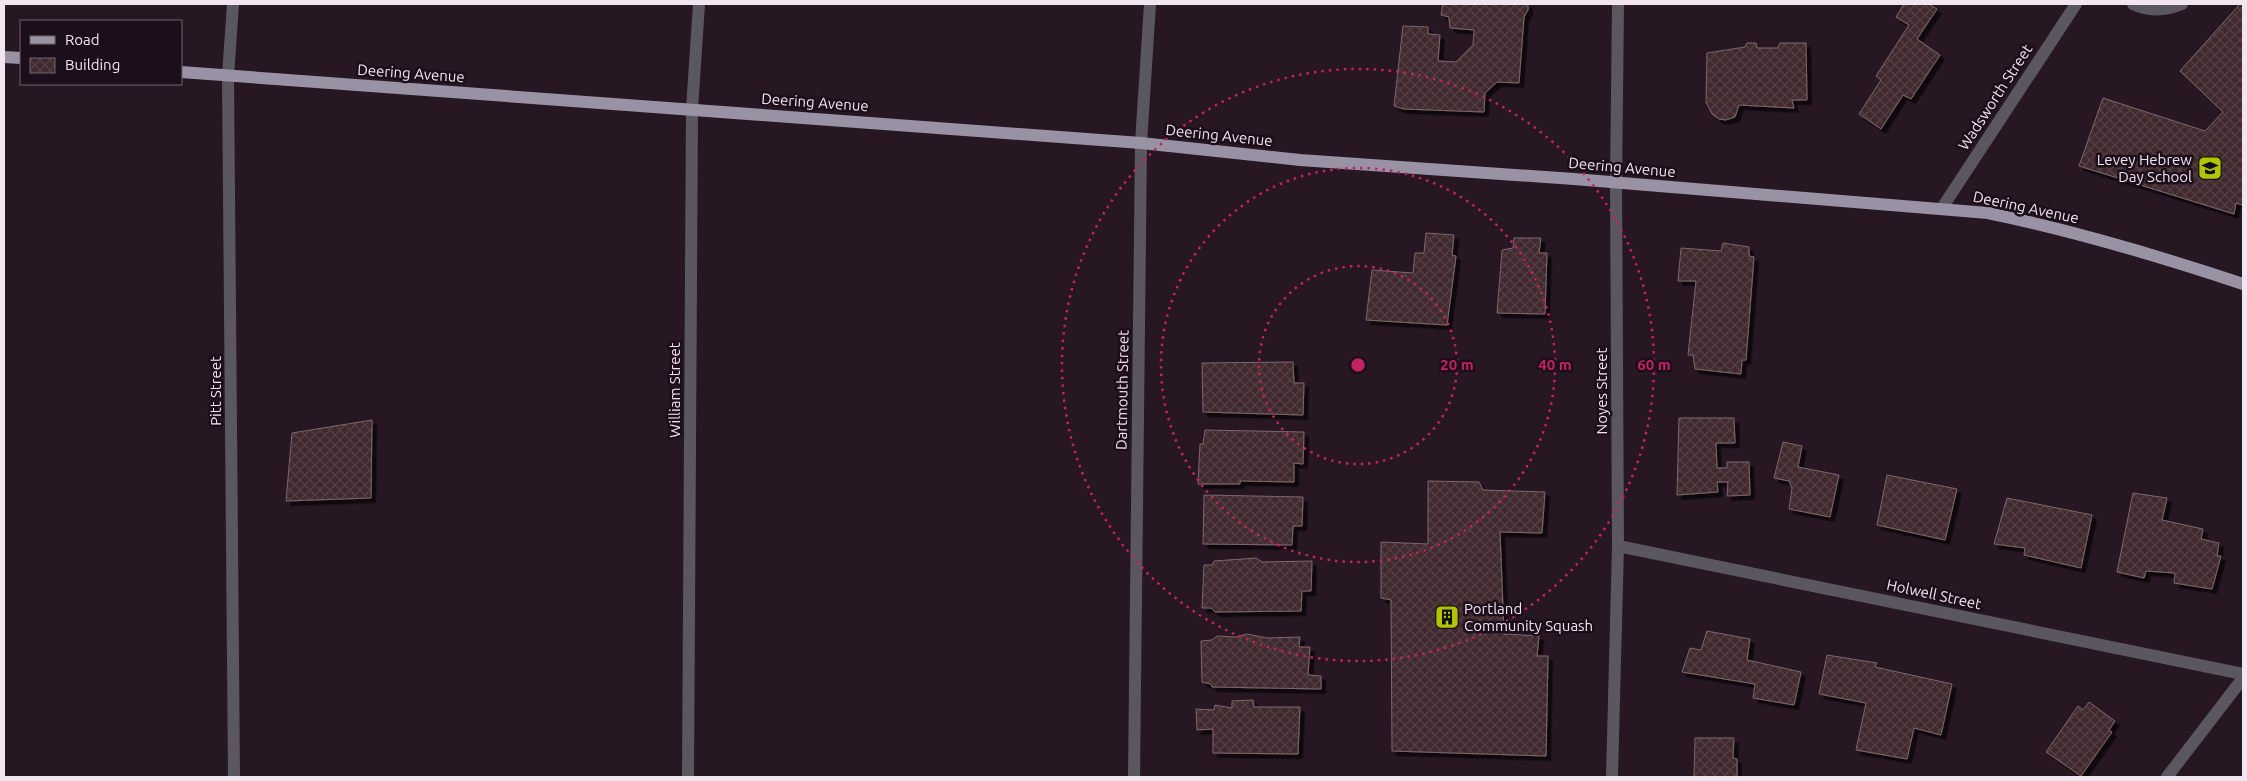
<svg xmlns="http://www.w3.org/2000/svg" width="2247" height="781" viewBox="0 0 2247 781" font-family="Ubuntu,sans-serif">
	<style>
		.building { fill: url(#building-cross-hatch); stroke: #7e666c; filter: url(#shadow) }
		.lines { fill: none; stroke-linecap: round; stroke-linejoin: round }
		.minor { stroke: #5b5760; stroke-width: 12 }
		.major { stroke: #9992a4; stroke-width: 12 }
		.ring { fill: none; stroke: #c42262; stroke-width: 2.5; stroke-dasharray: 2.5 5 }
		.labels { text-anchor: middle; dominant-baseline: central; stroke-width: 5; stroke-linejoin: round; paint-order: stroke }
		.street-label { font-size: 15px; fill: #f1e6ef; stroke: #1c0e1a }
		.poi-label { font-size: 15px; fill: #f1e6ef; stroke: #1c0e1a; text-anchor: end }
		.centre { fill: #c42262; stroke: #1c0e1a; stroke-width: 2.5 }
		.ring-label { font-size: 15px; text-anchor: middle; font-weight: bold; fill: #c42262; stroke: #1c0e1a; stroke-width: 5; stroke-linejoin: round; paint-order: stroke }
	</style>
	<defs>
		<pattern id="building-cross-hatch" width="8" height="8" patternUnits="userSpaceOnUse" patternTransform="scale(1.25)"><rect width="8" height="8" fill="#3f2a2f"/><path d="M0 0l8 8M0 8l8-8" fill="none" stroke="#523f43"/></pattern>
		<filter id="shadow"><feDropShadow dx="4.5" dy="4.5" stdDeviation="0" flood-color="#0009"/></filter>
	</defs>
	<rect width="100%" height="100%" fill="#261723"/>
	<g class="building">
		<polygon points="1443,4 1528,4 1528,10 1524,17 1519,83 1497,82 1485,93 1484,112 1404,109 1394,106 1403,26 1428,27 1428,34 1440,35 1438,61 1456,62 1473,45 1474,30 1450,28 1449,17 1441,15"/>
		<polygon points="1904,4 1928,4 1937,9 1917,39 1940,55 1911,99 1903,95 1881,129 1859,114 1881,80 1876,76 1909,25 1896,17"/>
		<polygon points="2240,4 2243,4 2243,205 2236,203 2234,214 2079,166 2103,98 2205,131 2223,112 2180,71"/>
		<polygon points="1747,43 1756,43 1757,48 1778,48 1780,43 1806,43 1807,100 1792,100 1794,108 1739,105 1735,117 1726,120 1719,119 1712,114 1706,102 1707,53 1745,47"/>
		<polygon points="1426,233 1454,235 1452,255 1456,256 1447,325 1366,320 1372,270 1413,273 1415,253 1424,253"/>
		<polygon points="1514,238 1541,238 1539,253 1547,253 1545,314 1497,313 1502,250 1513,248"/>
		<polygon points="1723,243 1749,247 1749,256 1754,257 1746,360 1742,360 1741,374 1695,369 1693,355 1688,355 1696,281 1678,281 1681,248 1721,251"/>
		<polygon points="1293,362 1294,383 1304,383 1303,415 1203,412 1202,363"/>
		<polygon points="1679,418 1734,418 1735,443 1716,443 1717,468 1727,468 1727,462 1749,462 1750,495 1727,496 1728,482 1717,482 1718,492 1677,495"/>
		<polygon points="372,420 371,498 286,501 292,433"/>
		<polygon points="1205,430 1304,432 1303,464 1294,463 1294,482 1240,481 1240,484 1198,484 1200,444 1203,444"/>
		<polygon points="1783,442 1802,446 1798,467 1839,475 1830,517 1789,509 1792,488 1789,481 1774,478"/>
		<polygon points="1887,475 1957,489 1945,540 1877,525"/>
		<polygon points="1428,481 1479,482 1483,490 1545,492 1542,533 1500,532 1504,634 1539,636 1537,656 1548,656 1546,756 1392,751 1391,600 1381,598 1381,542 1428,544"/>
		<polygon points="2133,493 2167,498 2162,520 2203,529 2201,539 2219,543 2217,556 2221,556 2212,589 2174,583 2175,573 2146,571 2144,578 2117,572"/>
		<polygon points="1204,495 1303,497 1302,526 1293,526 1292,545 1203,544"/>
		<polygon points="2007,498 2092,515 2081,568 2024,555 2025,548 1994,544"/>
		<polygon points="1256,558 1262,562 1312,561 1311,591 1302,591 1301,611 1215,612 1211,608 1202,608 1204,565 1212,565 1214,561"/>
		<polygon points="1707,631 1750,639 1747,660 1801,672 1794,705 1753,698 1755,684 1682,672 1690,648 1701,650"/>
		<polygon points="1247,634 1267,638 1300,637 1299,647 1310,647 1308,675 1321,676 1321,689 1212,687 1211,684 1202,682 1201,641 1212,640 1217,636 1236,637"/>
		<polygon points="1827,655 1877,663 1875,667 1952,684 1941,735 1914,728 1907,759 1856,750 1866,703 1819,694"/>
		<polygon points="1253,700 1254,707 1300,707 1298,754 1213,753 1213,729 1197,730 1196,709 1214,710 1215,705 1232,708 1232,701"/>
		<polygon points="2089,702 2115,721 2109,730 2112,732 2081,776 2046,752 2078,706 2083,710"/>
		<polygon points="1695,738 1734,738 1733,758 1737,759 1737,777 1694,777"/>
	</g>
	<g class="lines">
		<g class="minor">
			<polyline points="233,4 228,76 234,777"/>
			<path d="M2133 4C2150 12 2165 11 2182 4"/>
			<polyline points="1942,208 2076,4"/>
			<polyline points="1618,546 2243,674"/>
			<polyline points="688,777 692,109 699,4"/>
			<polyline points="1134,777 1141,143 1150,4"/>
			<polyline points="1612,777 1618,546 1616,183 1618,4"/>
			<polyline points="2167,777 2243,678"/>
		</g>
		<g class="major">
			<polyline points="4,57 21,58"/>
			<path d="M181 72 1141 143 1300 160 1574 179 1988 213C2075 231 2159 256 2243 284"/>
		</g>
	</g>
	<g class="ring">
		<circle cx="1358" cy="365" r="99"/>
		<circle cx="1358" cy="365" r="197"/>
		<circle cx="1358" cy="365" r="296"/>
	</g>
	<defs>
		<g id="school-square" transform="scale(1.25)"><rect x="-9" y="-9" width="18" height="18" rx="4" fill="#b0c500" stroke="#1c0e1a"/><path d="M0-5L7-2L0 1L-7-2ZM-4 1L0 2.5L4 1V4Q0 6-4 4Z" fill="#111"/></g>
		<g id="building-square" transform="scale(1.25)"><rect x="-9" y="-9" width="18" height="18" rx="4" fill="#b0c500" stroke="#1c0e1a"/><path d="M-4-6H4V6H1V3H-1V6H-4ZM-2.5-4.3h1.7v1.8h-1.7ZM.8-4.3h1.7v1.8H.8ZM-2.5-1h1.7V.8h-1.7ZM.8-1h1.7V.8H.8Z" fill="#111"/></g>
	</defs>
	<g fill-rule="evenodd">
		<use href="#school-square" x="2210" y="168"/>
		<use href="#building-square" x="1447" y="617"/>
	</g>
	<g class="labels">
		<g class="street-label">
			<text transform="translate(411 73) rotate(4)">Deering Avenue</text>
			<text transform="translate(1995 97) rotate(-57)">Wadsworth Street</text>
			<text transform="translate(815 102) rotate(4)">Deering Avenue</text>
			<text transform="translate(1219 135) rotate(6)">Deering Avenue</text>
			<text transform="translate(1622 167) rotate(5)">Deering Avenue</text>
			<text transform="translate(2026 207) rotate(12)">Deering Avenue</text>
			<text transform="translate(674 390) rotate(-90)">William Street</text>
			<text transform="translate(1122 390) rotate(-89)">Dartmouth Street</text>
			<text transform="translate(215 391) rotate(-90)">Pitt Street</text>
			<text transform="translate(1601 391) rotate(-90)">Noyes Street</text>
			<text transform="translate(1934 594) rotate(12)">Holwell Street</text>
		</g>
		<g class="poi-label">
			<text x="2192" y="159">Levey Hebrew<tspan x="2192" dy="17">Day School</tspan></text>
			<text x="1464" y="608" text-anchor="start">Portland<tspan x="1464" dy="17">Community Squash</tspan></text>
		</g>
	</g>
	<circle cx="1358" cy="365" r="8" class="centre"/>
	<g class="ring-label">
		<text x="1457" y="370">20 m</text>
		<text x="1555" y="370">40 m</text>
		<text x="1654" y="370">60 m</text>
	</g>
	<rect width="2247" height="781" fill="none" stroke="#f1e6ef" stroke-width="10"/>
	<rect x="20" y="20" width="162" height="65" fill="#1c0e1a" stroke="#71646f"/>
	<rect x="30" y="36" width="25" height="8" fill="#9992a4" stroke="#71646f"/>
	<text x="65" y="45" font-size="15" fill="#f1e6ef">Road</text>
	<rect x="30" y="58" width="25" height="15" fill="url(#building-cross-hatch)" stroke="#71646f"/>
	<text x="65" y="70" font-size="15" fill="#f1e6ef">Building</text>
</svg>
